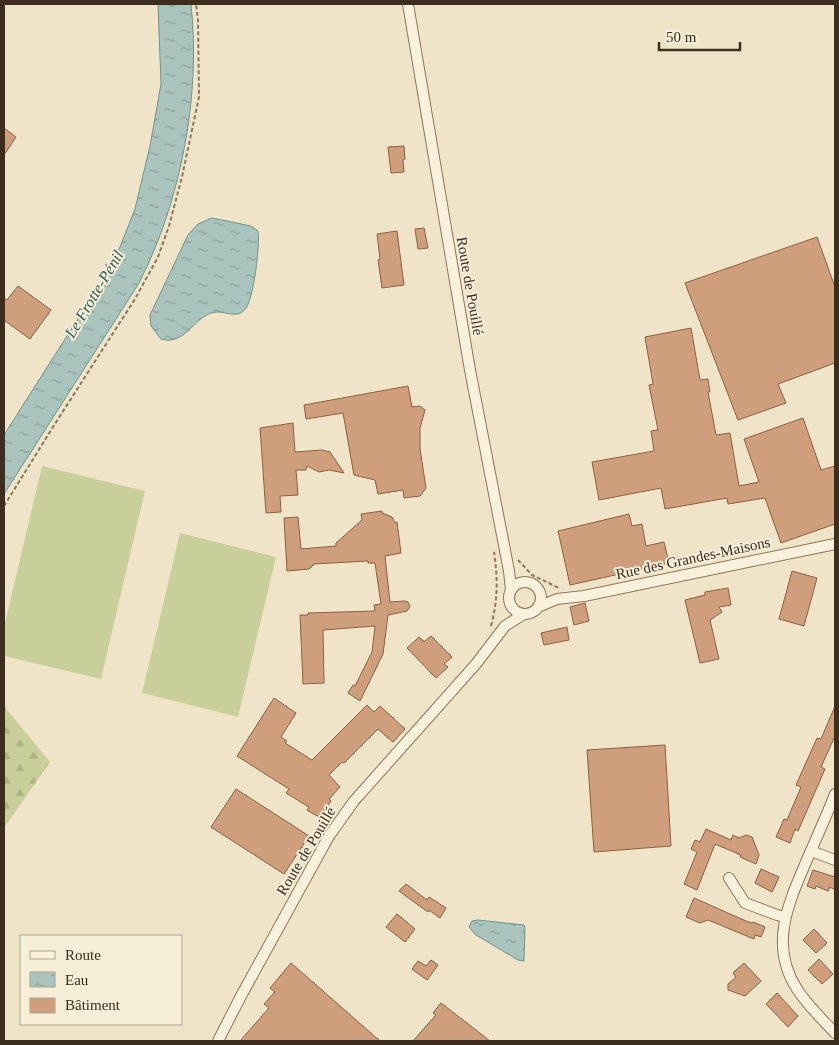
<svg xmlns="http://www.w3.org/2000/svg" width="839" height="1045" viewBox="0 0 839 1045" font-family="'Times New Roman',serif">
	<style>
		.grass { fill: #c9cf9b }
		.forest { fill: url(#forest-firs) }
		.water { fill: url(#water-ripples); stroke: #6f938a }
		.building { fill: #cf9f7d; stroke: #8d5f41 }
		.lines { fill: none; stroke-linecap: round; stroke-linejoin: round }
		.minor-casing { stroke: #8d765c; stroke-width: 12 }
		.path { stroke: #8d765c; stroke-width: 2; stroke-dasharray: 4 2.5; stroke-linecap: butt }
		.minor { stroke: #faf1dc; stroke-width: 10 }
		.labels { text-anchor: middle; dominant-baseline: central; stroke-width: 4; stroke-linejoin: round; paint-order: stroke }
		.street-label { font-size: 15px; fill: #3d2e20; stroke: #f7eed8 }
		.water-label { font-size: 16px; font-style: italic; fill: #2f5d5a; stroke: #f7eed8 }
	</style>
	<defs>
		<pattern id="forest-firs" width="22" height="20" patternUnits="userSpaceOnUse" patternTransform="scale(1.25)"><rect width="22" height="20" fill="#c9cf9b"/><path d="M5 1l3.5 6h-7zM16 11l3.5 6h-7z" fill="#aeb285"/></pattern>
		<pattern id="water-ripples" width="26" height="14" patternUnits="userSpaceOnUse" patternTransform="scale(1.25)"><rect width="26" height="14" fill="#a9c4bc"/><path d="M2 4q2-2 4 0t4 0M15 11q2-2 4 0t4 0" fill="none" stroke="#8ba098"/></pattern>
	</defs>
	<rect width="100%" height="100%" fill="#f0e4c8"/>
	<g class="grass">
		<polygon points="42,466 145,491 101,679 4,656 4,627"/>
		<polygon points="180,533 276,557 238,717 142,693"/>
	</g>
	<polygon class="forest" points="4,706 50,762 4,828"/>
	<g class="water">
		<path d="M158 4H191C201 95 181 201 139 283L4 494V435L114 262 135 209 150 146 161 84Z"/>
		<path d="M212 218 251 226 258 231C260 246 254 296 246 308 238 319 228 312 217 312 196 312 186 347 161 339L151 326 150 315 188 235 198 224Z"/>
		<polygon points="478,920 524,925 525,927 524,961 518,960 476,935 469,927 472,921"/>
	</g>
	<g class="building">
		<polygon points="4,128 16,137 4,155"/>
		<polygon points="404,146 405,159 403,160 404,172 391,173 388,147"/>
		<polygon points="424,228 428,248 418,249 415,229"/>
		<polygon points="397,231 404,285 382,288 378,260 380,259 377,234"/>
		<polygon points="817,237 835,287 835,363 778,384 786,403 738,420 685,283"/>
		<polygon points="18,286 51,310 30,339 4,320 4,298 7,300"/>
		<polygon points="691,328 700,380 708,379 710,392 708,392 716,435 730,433 739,486 759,482 744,439 803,418 821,470 835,466 835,524 781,543 765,498 728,504 727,498 665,509 661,488 599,500 592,462 654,451 651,431 658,430 649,385 653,384 645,337"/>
		<polygon points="408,386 412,407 420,406 425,410 420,428 420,449 426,488 420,496 404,498 403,490 378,494 375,480 354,475 343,413 306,419 304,405"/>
		<polygon points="293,423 295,452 322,450 330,452 344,473 329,470 319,472 307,466 306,470 296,470 298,495 280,496 281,512 266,513 260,428"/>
		<polygon points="382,511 382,513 392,517 395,523 397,522 401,553 385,556 390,602 405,601 408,602 410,607 407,611 388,615 383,654 360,701 348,693 353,685 355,686 372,652 375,626 323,630 324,683 303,684 300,615 308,615 308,613 375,611 374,605 381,604 375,563 368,563 368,561 314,564 309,569 287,571 284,518 298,517 301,549 336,546 336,543 362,520 361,514"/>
		<polygon points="629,514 632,526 642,524 646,546 664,542 669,563 570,585 558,531"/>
		<polygon points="792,571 817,578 804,626 779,619"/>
		<polygon points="728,588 731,605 719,607 722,612 710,620 719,659 700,663 685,600 705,595 705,592"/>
		<polygon points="585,603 589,621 574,625 570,607"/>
		<polygon points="567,627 569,640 544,645 541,633"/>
		<polygon points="431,636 452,657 444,664 448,667 436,678 407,648 419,637 424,642"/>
		<polygon points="274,698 296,713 281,737 287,741 285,743 312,760 367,705 374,712 380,706 405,729 393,742 378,729 344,763 342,762 329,775 340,787 329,799 331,801 319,817 307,810 309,807 286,793 289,789 237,756"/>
		<polygon points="835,706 835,736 821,767 825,769 798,831 795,829 790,843 776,837 784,819 787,820 801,787 796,785 817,738 821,739"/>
		<polygon points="665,745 671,846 594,852 587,750"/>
		<polygon points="236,789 309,836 284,874 211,827"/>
		<polygon points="706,829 731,840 733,835 739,838 746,835 752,837 759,855 756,864 740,857 741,855 715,844 697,890 684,884 697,852 691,849 695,840 700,842"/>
		<polygon points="761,869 779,877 772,892 755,883"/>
		<polygon points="813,870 835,877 835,890 830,887 828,891 816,886 815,889 807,886"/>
		<polygon points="406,884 427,900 429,897 446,908 440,918 429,910 428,912 399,891"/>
		<polygon points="694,898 746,921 752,923 753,922 765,927 761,937 755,935 754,939 708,920 700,923 686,917"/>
		<polygon points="397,914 415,929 405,942 386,927"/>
		<polygon points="814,929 827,943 816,953 803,940"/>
		<polygon points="819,959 833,974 822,984 808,970"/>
		<polygon points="431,960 438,965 427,980 412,969 418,961 426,966"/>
		<polygon points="291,963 380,1041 240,1041 269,1008 264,1004 275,992 270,988"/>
		<polygon points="744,963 761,981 745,996 728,990 728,984 736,977 733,973"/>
		<polygon points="777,993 798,1016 788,1027 766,1004"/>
		<polygon points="441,1003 490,1041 413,1041 436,1015 433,1013"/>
	</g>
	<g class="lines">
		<g class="minor-casing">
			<g id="minor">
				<polyline points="408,4 470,370 509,571 511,590"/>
				<circle cx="525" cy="598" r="16"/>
				<polyline points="538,607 557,599 584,596 835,544"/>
				<path d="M835 794C826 817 816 839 806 862 788 904 769 946 797 989 807 1005 822 1019 835 1033"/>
				<polyline points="811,851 835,860"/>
				<polyline points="729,878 745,903 777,915 785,917"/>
				<polyline points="218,1041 241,996 329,836 354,801 476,664 505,626 524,614"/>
			</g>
		</g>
		<g class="path">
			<polyline points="4,506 58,419 135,299 158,257 169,226 182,177 199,97 198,20 196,4"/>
			<polyline points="518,560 532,575 559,588"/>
			<path d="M491 626C498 600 498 579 494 552"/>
		</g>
		<use href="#minor" class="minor"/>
	</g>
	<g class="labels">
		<g class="street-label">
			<text transform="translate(470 286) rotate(80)">Route de Pouillé</text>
			<text transform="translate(693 558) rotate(-12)">Rue des Grandes-Maisons</text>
			<text transform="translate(306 851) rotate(-59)">Route de Pouillé</text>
		</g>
		<g class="water-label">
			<text transform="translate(94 294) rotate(-59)">Le Frotte-Pénil</text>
		</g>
	</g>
	<rect width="839" height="1045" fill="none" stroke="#3d2e20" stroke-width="10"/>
	<rect x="20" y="935" width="162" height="90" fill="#f7eed8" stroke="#ada18e"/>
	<rect x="30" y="951" width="25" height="8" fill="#faf1dc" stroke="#ada18e"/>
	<text x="65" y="960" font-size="15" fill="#3d2e20">Route</text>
	<rect x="30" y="972" width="25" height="15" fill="url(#water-ripples)" stroke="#ada18e"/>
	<text x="65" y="985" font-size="15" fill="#3d2e20">Eau</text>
	<rect x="30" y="998" width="25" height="15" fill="#cf9f7d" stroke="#ada18e"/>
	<text x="65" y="1010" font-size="15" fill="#3d2e20">Bâtiment</text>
	<path d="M659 42v8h81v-8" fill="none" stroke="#3d2e20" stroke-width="2.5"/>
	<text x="666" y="42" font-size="15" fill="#3d2e20" stroke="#f7eed8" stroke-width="4" paint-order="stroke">50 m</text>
</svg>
